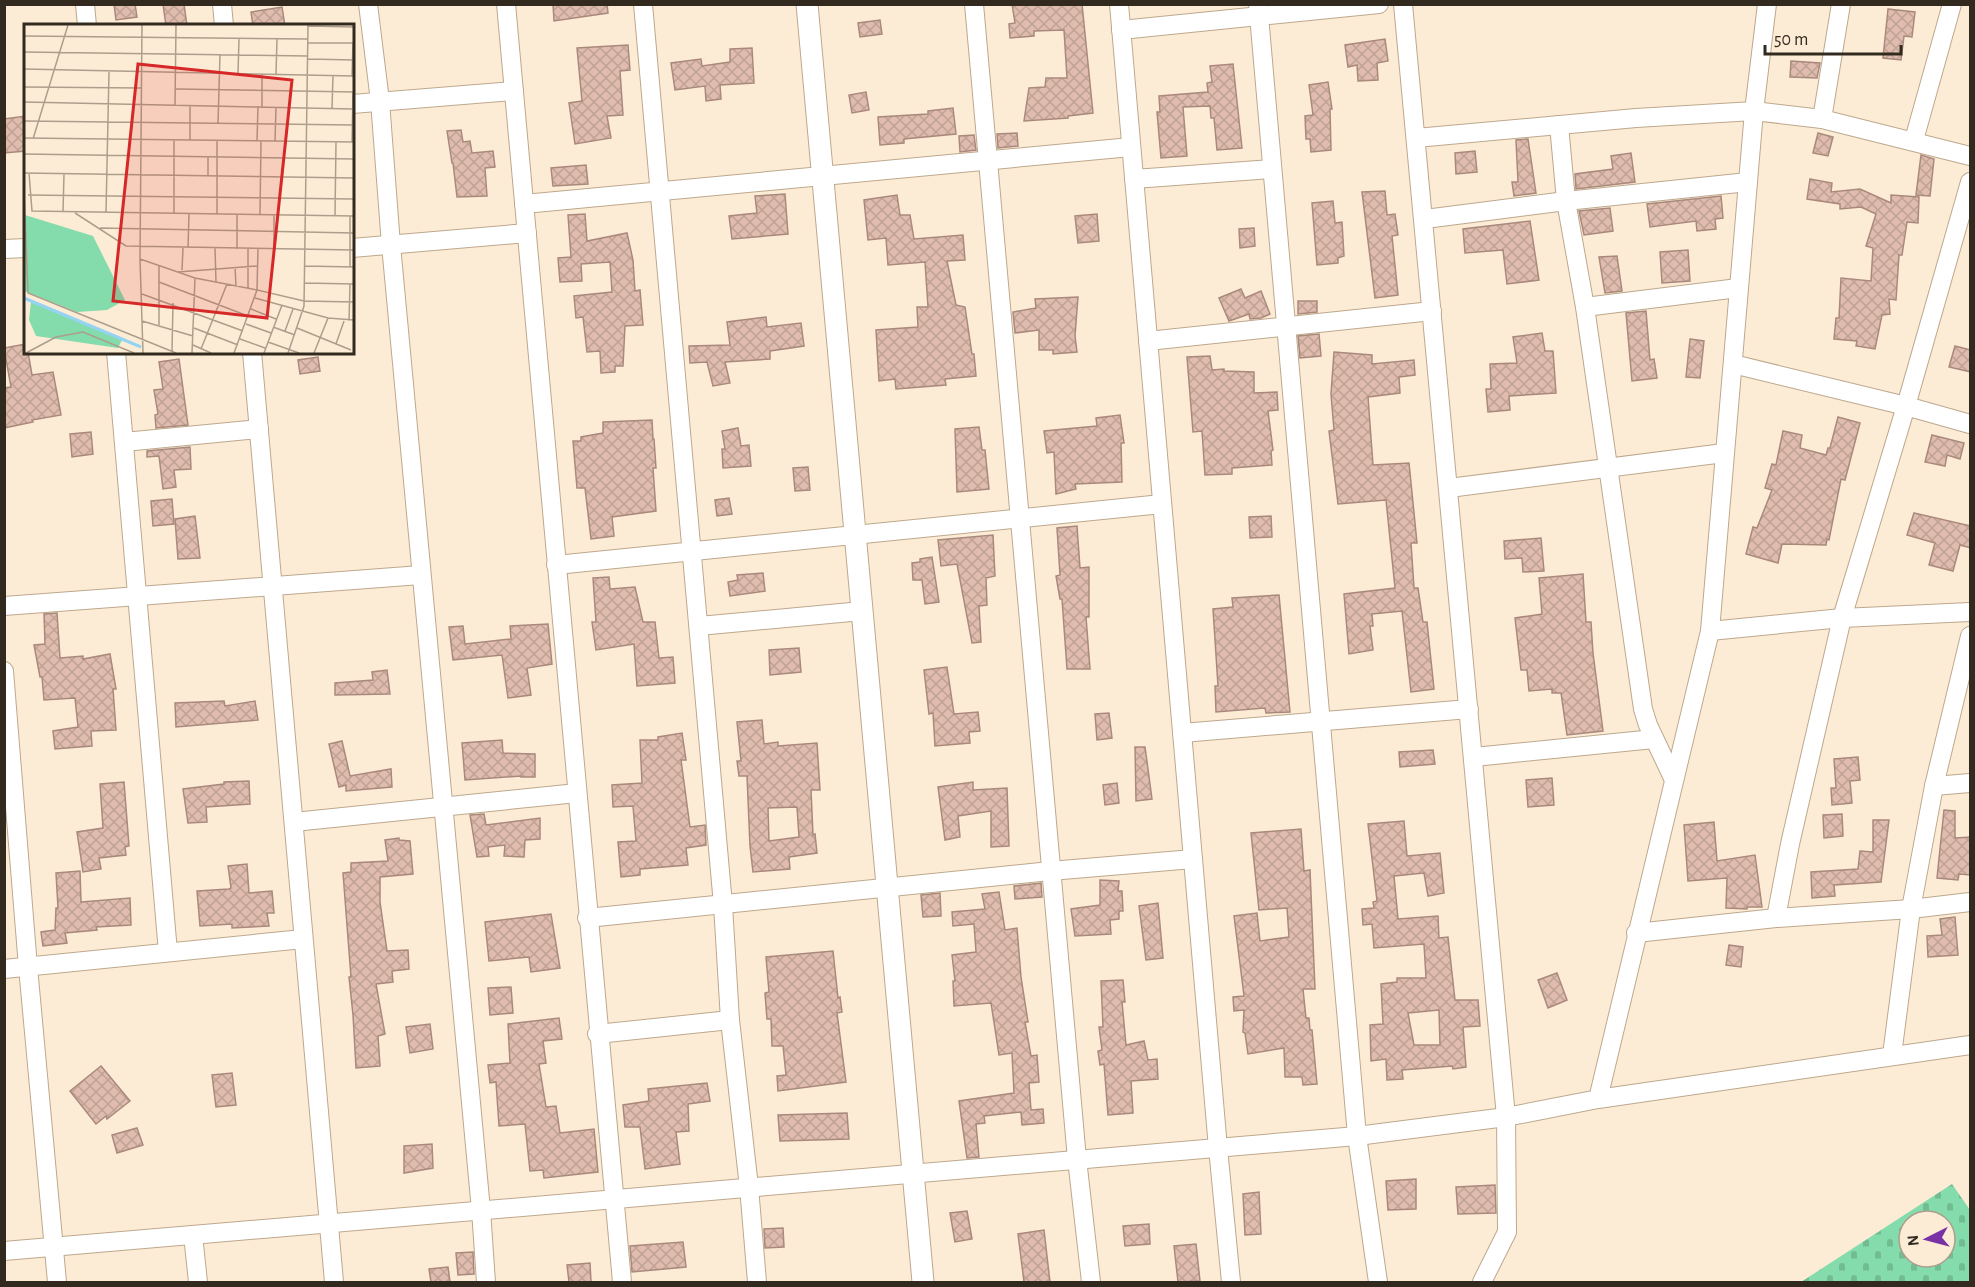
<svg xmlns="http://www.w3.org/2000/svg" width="1975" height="1287" viewBox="0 0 1975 1287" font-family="'Alegreya Sans',sans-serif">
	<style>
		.cemetery { fill: url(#cemetery-stones); fill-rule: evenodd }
		.building { fill: url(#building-cross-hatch); stroke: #aa897d; stroke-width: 1.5; fill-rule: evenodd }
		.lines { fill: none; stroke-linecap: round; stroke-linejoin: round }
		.minor-casing { stroke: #bda88d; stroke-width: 20 }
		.tertiary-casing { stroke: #bda88d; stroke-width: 23 }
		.minor { stroke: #fff; stroke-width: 18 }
		.tertiary { stroke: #fff; stroke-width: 21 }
		.inset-river { fill: none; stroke: #95d3f3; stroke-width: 3 }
		.inset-road { fill: none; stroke: #ac9e8c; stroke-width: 1.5 }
		.view { fill: #d62828; fill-opacity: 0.15; stroke: #d62828; stroke-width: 3 }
		.inset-edge { fill: none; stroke: #322a1f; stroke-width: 3 }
	</style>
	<defs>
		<pattern id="cemetery-stones" width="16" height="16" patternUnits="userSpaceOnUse" patternTransform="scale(1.5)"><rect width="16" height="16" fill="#84dbab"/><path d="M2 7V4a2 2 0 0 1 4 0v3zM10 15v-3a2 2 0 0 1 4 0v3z" fill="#72bc93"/></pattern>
		<pattern id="building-cross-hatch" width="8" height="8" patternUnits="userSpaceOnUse" patternTransform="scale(1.5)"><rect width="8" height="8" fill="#dfbcae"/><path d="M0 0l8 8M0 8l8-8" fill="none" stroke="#c0a295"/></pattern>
	</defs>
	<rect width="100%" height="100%" fill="#fdecd5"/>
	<path class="cemetery" d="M1952 1184 1970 1210V1282H1801ZM1909 1221H1945V1257H1909Z"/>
	<g class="building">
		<polygon points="114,4 135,4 137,17 116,20"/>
		<polygon points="163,4 184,4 187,26 166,26"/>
		<polygon points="553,4 607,4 608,13 554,21"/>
		<polygon points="1012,4 1082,4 1093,113 1068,116 1068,118 1024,121 1029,88 1045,87 1046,78 1067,78 1064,30 1034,31 1034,36 1010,38 1009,24 1015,23"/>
		<polygon points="282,7 285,26 253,26 251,12"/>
		<polygon points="1888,9 1915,12 1912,37 1904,36 1901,60 1883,58"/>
		<polygon points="880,20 882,34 860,37 858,23"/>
		<polygon points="1385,39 1388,61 1377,63 1378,80 1358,81 1357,65 1348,67 1345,45"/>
		<polygon points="628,45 630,70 620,71 623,115 607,116 611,138 575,144 569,103 582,101 577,48"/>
		<polygon points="752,48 754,83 720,85 721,99 706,101 705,86 675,90 671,63 701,59 702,66 730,62 730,49"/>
		<polygon points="1791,61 1820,63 1817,78 1790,77"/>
		<polygon points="1233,64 1242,148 1217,150 1214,118 1211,118 1210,106 1183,107 1187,156 1161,158 1157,112 1160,112 1159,96 1208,92 1207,83 1212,82 1210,66"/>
		<polygon points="1328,82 1332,109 1330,109 1331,150 1311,152 1310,139 1306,139 1305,116 1313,115 1309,85"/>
		<polygon points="866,92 869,110 852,113 849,95"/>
		<polygon points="953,108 956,134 904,139 904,143 880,145 878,117 928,114 928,111"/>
		<polygon points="26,116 26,151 4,153 4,119"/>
		<polygon points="461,130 463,142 470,141 472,153 493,151 495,167 485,168 487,196 457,197 453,163 452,163 447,131"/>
		<polygon points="1017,133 1018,146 998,148 997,134"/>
		<polygon points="1818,133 1833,137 1828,156 1813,153"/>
		<polygon points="974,135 976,150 960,152 959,136"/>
		<polygon points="1528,139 1536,193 1514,196 1512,182 1518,182 1516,140"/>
		<polygon points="1475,151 1477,172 1456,174 1455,153"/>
		<polygon points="1631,153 1635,182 1576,189 1575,174 1613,169 1611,156"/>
		<polygon points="1921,155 1934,159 1930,196 1916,195"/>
		<polygon points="586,165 588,184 553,186 551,168"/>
		<polygon points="1810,179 1832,183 1831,192 1860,189 1891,203 1891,195 1919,197 1918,223 1907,222 1902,255 1899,255 1896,300 1889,299 1890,314 1882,315 1875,349 1856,346 1857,341 1834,339 1836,318 1839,318 1841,278 1871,281 1873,248 1866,246 1876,214 1861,207 1840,209 1840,204 1807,199"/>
		<polygon points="1385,191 1387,215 1395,214 1398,235 1392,236 1398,295 1375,298 1362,192"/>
		<polygon points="785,194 788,234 732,239 729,216 757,213 755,196"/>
		<polygon points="897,195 900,215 910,215 914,239 963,235 965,260 947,261 956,305 965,307 972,354 974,354 976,376 945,379 946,385 896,389 895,379 879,381 876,330 918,327 917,307 928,307 925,262 888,265 886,238 868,240 864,200"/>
		<polygon points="1721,196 1723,218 1715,219 1716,229 1697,231 1696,221 1650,227 1647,204"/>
		<polygon points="1333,201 1335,223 1342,222 1344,256 1338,258 1338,263 1317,265 1312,203"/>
		<polygon points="1610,208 1613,231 1584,235 1579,211"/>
		<polygon points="585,214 587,241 627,233 633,260 635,291 640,290 643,325 625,326 623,366 615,366 615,372 601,373 600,351 587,352 583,317 576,318 574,296 612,292 610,262 581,264 582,281 560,282 558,258 571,257 568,215"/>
		<polygon points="1097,214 1099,241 1078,243 1075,216"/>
		<polygon points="1530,221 1539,280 1507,284 1503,250 1465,253 1463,229"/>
		<polygon points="1254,228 1255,246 1240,248 1239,229"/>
		<polygon points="1688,250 1690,281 1662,283 1660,252"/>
		<polygon points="1617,256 1622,291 1605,293 1599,257"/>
		<polygon points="1241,289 1245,298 1261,291 1270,314 1261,318 1250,319 1249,314 1229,321 1219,298"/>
		<polygon points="1078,297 1075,336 1077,352 1053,354 1053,350 1039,350 1039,330 1015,333 1013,312 1036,308 1035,299"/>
		<polygon points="1298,301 1317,301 1317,312 1298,314"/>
		<polygon points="1646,311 1650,360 1654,359 1657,378 1632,381 1626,313"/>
		<polygon points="766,317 767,327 801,323 804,346 770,351 770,359 725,362 730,383 713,386 707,362 690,363 689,346 730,345 727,322"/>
		<polygon points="1542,333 1545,351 1553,351 1556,393 1509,396 1510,410 1488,412 1486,389 1491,389 1490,364 1517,363 1513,337"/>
		<polygon points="1319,334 1321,356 1300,358 1298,336"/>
		<polygon points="1690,339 1704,341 1700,378 1686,377"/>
		<polygon points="26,344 26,352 28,352 32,375 53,372 61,415 32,420 33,422 4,428 4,388 11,387 4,348"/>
		<polygon points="1955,346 1971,350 1971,372 1949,367"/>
		<polygon points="1334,352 1372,355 1372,364 1414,360 1415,375 1399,377 1400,393 1368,397 1373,465 1409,463 1417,543 1411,543 1414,588 1418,588 1423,622 1427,622 1434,689 1411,692 1402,611 1372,614 1373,626 1370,626 1373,650 1349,654 1344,594 1395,588 1386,500 1338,504 1329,431 1334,430 1331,394"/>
		<polygon points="1210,356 1212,370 1224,369 1224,371 1254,372 1254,393 1277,392 1278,410 1268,411 1273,450 1271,451 1272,465 1232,468 1232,474 1205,475 1202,431 1193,432 1187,357"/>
		<polygon points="318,357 320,371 300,374 298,360"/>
		<polygon points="179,359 188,425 156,428 155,415 158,414 154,390 163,389 159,362"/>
		<polygon points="1120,415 1124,443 1121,443 1122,482 1075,484 1076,489 1056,494 1054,452 1047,453 1044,431 1097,426 1096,418"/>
		<polygon points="1838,417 1860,423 1845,480 1841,479 1829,540 1827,539 1826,545 1782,544 1778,563 1746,554 1753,527 1757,528 1772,490 1765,488 1772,464 1776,465 1783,431 1802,435 1800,448 1826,455 1828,448 1830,448"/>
		<polygon points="652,420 653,439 654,439 656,468 653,468 656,511 612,517 614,536 591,539 585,488 577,488 573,441 581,441 581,437 603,433 603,422"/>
		<polygon points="979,427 982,450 985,450 989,489 957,492 955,429"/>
		<polygon points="738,428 741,446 749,445 751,466 723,468 722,449 725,449 722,431"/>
		<polygon points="91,432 93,454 72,457 70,434"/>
		<polygon points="1932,435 1964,443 1960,459 1947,455 1945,466 1925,462"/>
		<polygon points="190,447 191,469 174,470 176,487 163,489 159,456 147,457 147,451"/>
		<polygon points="808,467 810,490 795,491 793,468"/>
		<polygon points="729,498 732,514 717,516 715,500"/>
		<polygon points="172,499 174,524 153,526 151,501"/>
		<polygon points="1914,513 1971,526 1971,548 1960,545 1953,571 1929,565 1935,543 1907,535"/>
		<polygon points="195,516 200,558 178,559 175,519"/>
		<polygon points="1271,516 1272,537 1250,538 1249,517"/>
		<polygon points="1077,526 1080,568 1089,567 1089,617 1086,617 1090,669 1067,669 1062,599 1060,599 1056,576 1060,575 1057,528"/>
		<polygon points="993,535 995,576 986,578 987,605 979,606 981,642 972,643 957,564 941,566 938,540"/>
		<polygon points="1541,538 1544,571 1523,572 1522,558 1505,559 1504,541"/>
		<polygon points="932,557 939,602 925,604 922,580 913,580 912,563 920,562 920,559"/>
		<polygon points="763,573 765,591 730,596 728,582 738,580 737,575"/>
		<polygon points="1583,574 1586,622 1591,622 1593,653 1603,731 1567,735 1561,693 1552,693 1552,689 1529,691 1527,670 1521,670 1515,618 1542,614 1539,578"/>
		<polygon points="609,577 610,589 635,587 643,622 655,622 659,658 673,657 675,683 637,686 634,644 596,650 592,622 596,622 593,578"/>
		<polygon points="1279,595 1290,712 1266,713 1265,708 1216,712 1215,686 1218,686 1213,609 1233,607 1232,598"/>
		<polygon points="57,613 60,658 83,656 83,659 110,654 116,689 113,689 116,730 91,731 92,746 55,749 53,731 78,727 75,698 44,700 42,677 40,677 34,645 45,644 44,614"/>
		<polygon points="548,624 552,664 527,668 531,695 508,698 502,655 453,660 449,627 463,626 465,644 511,639 510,626"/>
		<polygon points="799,648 801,672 770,675 769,650"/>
		<polygon points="947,667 954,714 978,712 980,731 969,732 970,743 935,746 933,713 929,714 924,670"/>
		<polygon points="387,670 390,694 335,695 335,683 373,680 372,672"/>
		<polygon points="224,701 225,706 255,701 258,720 176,727 175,703"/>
		<polygon points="1109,713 1112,738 1097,740 1095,714"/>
		<path d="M762 720 764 744 778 742V746L817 743 820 790H811L813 835 815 834 817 853 789 857 790 869 753 872 750 846 747 776H739L737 761H741L737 722ZM797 807 799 837 769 841 768 808Z"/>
		<polygon points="682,733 686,760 681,760 690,827 705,825 706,845 686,848 688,865 640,869 640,875 621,877 618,842 636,841 633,806 613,807 612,785 642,783 640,740 658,740 658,737"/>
		<polygon points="502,740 503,753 535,754 535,777 521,777 521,776 465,780 462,743"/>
		<polygon points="342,741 350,776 391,769 392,787 346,791 346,785 339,787 329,744"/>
		<polygon points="1135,747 1145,747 1152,799 1136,801"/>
		<polygon points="1433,750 1435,764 1400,767 1399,752"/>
		<polygon points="1858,757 1860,780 1850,781 1852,803 1832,805 1831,788 1836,788 1834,759"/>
		<polygon points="1552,778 1554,805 1528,807 1526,780"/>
		<polygon points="249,781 250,804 206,807 207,822 188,823 183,789 224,784 224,782"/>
		<polygon points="124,782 129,846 125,847 126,855 99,858 101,869 83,872 77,832 103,828 100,784"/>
		<polygon points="973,782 973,790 1007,788 1009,846 991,847 991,811 958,816 960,837 945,840 938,787"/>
		<polygon points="1117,783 1119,803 1105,805 1103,785"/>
		<polygon points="1944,810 1955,811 1955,838 1971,837 1971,875 1959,874 1958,880 1937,878"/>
		<polygon points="484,814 486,825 540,818 540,839 525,840 524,857 504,856 505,845 488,847 489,856 477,857 470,815"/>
		<polygon points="1842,814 1843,836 1824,838 1823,815"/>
		<polygon points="1873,820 1889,820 1881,882 1834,885 1835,896 1812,898 1811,872 1858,869 1860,851 1873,852"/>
		<path d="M1404 821 1407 856 1440 853 1444 893 1428 896 1424 873 1394 876 1398 919 1438 916 1439 938 1448 937 1455 1000H1478L1480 1026 1463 1027 1466 1067 1453 1069 1452 1066 1402 1070 1403 1079 1387 1080 1386 1059 1371 1061 1370 1025 1383 1024 1381 984 1397 982V978H1426L1424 944 1374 948 1372 924 1363 925 1362 909 1374 908 1373 902 1377 901 1368 824ZM1439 1010 1440 1045H1414L1408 1013Z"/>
		<polygon points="1714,822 1717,861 1755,855 1762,907 1747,907 1747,909 1726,908 1727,878 1688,881 1684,825"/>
		<polygon points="1301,829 1304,871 1310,870 1315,989 1303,989 1306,1018 1309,1018 1310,1030 1312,1030 1317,1084 1303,1085 1302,1077 1285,1077 1284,1048 1248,1054 1245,1033 1243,1032 1244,1010 1234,1011 1233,997 1244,996 1234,916 1257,913 1260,941 1289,937 1287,908 1259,910 1251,833"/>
		<polygon points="399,838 399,840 410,841 413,874 380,877 380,902 387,951 408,950 409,969 392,971 393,982 376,984 385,1034 378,1036 380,1066 356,1068 353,1015 349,977 351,977 343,873 351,872 351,863 388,861 385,840"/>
		<polygon points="247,864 249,893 272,891 274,913 267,913 269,926 232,928 232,924 200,926 197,891 229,889 231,888 228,866"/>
		<polygon points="80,871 81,902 130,898 131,925 96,927 97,930 65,933 67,943 43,946 41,932 55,930 56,908 58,908 56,873"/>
		<polygon points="1100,880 1119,881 1118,891 1122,891 1123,911 1119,911 1119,919 1110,920 1111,934 1075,936 1071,909 1100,905"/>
		<polygon points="1041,883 1042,897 1015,899 1014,886"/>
		<polygon points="999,892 1005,930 1017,928 1021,977 1028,1022 1025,1022 1031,1056 1037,1055 1039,1082 1029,1083 1031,1110 1043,1109 1044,1123 1022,1125 1021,1112 984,1116 985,1123 976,1124 979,1157 967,1158 959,1101 1014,1093 1012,1053 999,1055 991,1003 954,1006 953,981 955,981 952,955 976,952 974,924 953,926 952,912 985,909 982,894"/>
		<polygon points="940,893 941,916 923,917 921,895"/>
		<polygon points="1158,903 1163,958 1146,960 1139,906"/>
		<polygon points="551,914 560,968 531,972 529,957 489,961 485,922"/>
		<polygon points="1955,917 1958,955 1928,957 1927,936 1942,935 1940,919"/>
		<polygon points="1729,945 1743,947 1741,967 1726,965"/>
		<polygon points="833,951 838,998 840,997 842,1012 837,1013 846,1082 778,1091 777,1076 786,1075 783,1046 772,1046 771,1019 767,1019 765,993 769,992 766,957"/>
		<polygon points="1557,973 1567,1000 1548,1008 1538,980"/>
		<polygon points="1123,980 1125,1002 1122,1002 1126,1045 1144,1041 1148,1060 1157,1059 1158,1079 1131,1081 1133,1113 1108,1115 1104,1064 1100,1065 1098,1051 1102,1050 1099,1027 1103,1027 1101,981"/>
		<polygon points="511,987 513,1013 490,1015 488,988"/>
		<polygon points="559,1018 562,1039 543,1041 546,1063 539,1064 546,1107 556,1106 560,1133 594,1129 598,1172 544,1178 543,1170 530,1171 525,1124 499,1126 496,1082 490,1083 488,1065 510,1063 508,1024"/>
		<polygon points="430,1024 433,1049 410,1053 406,1027"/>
		<polygon points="101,1066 130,1101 107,1119 106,1116 96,1124 70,1091"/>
		<polygon points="232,1073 236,1105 216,1107 212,1075"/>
		<polygon points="707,1083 710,1101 688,1104 689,1131 676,1132 680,1164 645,1169 640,1127 625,1127 623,1105 649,1101 648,1089"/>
		<polygon points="847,1113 849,1139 780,1141 778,1115"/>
		<polygon points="137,1128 143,1145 117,1153 112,1135"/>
		<polygon points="432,1144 433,1168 404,1173 404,1146"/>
		<polygon points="1416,1179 1416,1209 1388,1210 1386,1181"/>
		<polygon points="1495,1185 1496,1213 1458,1214 1456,1187"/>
		<polygon points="1259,1192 1261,1234 1245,1235 1243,1194"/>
		<polygon points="967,1211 972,1239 955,1242 950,1213"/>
		<polygon points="1149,1224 1150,1244 1125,1246 1123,1226"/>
		<polygon points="783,1228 784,1247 765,1248 764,1229"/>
		<polygon points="1044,1230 1050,1282 1024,1282 1018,1234"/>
		<polygon points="683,1242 686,1267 632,1272 630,1246"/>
		<polygon points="1196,1244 1200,1281 1178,1282 1174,1246"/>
		<polygon points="473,1252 474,1274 458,1275 456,1253"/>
		<polygon points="590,1263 591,1282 569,1282 567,1265"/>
		<polygon points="448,1267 450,1282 431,1282 429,1269"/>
	</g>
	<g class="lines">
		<g class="minor-casing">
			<g id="minor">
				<polyline points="85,4 87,26"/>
				<polyline points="222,4 224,26"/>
				<polyline points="368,4 380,101 391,245 481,1210 486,1282"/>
				<path d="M506 4C544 431 580 857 622 1282"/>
				<polyline points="643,4 723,905 730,1020 749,1187 757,1282"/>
				<polyline points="974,4 1077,1159 1091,1282"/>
				<polyline points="1119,4 1218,1148 1231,1282"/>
				<polyline points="1258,4 1357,1136 1378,1282"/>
				<polyline points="1403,4 1506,1117 1507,1232 1482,1282"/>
				<polyline points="1121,30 1379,4"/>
				<polyline points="352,104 514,91"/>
				<polyline points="1822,119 1841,4"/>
				<polyline points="1559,125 1566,201 1585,307 1643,709 1648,725 1673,778"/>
				<polyline points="1416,138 1636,118 1754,111 1767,4"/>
				<polyline points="1914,140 1952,4"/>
				<polyline points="1134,179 1272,169"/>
				<polyline points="524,204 1131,147"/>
				<polyline points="1425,219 1566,201 1748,182"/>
				<polyline points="352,248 527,233"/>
				<polyline points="4,249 26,248"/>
				<polyline points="1585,307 1738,288"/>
				<polyline points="1148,341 1432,311"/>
				<polyline points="116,352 168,952"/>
				<polyline points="252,352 334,1282"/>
				<polyline points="1733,364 1906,406 1970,424"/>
				<polyline points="124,442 259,429"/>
				<polyline points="1449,488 1724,453"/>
				<polyline points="556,565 1162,504"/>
				<polyline points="4,606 421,575"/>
				<polyline points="699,626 862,611"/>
				<polyline points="1710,631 1842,618 1970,612"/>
				<polyline points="4,671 28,967 57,1282"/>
				<polyline points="1182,733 1469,709"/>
				<polyline points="1474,757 1654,739"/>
				<polyline points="1934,786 1970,783"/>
				<polyline points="294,822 577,793"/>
				<polyline points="587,918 1050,871 1193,859"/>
				<polyline points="1776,918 1790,844 1842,618 1906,406 1970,182"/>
				<polyline points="1636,933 1776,918 1911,909 1970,902"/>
				<polyline points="4,969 303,939"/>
				<polyline points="597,1034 730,1020"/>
				<polyline points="1892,1055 1911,909 1934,786 1970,636"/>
				<polyline points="1598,1099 1970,1045"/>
				<polyline points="193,1235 198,1282"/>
				<polyline points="4,1251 1357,1136 1506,1117 1598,1099 1710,631 1754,111 1822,119 1970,156"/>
			</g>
		</g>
		<g class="tertiary-casing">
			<polyline id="tertiary" points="807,4 923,1282"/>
		</g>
		<use href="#minor" class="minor"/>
		<use href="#tertiary" class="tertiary"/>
	</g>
	<g transform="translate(24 24)">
		<rect width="330" height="330" fill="#fdecd5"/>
		<path d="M1 191 69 212 101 276 83 286 53 288 0 267ZM7 278 98 316 94 324 12 312 5 296Z" fill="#84dbab"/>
		<path class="inset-river" d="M0 274 117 323"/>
		<path class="inset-road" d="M118 1 116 235 171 254 233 266 210 329M284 2 330 3M0 12 284 15M284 19H330M0 28 284 32M284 35 330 36M0 45 330 52M214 49 215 15M252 50 253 15M328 52 329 19M0 63 117 64M152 65 330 68M0 78 330 85M151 81 152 1M238 83V50M308 84 309 52M0 97 330 101M194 100 196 30M0 114 330 118M9 115 44 1M166 116V81M233 117 234 82M251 117 252 83M328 118 329 68M0 130 330 135M0 149 330 154M5 149 8 187 330 192M184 152V132M0 168 4 269 152 329M4 171 330 175M39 188 40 150M82 188 85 48M51 189 102 222 330 226M150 189V115M193 190V116M236 190 237 117M311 192 312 118M76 204 330 209M164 224 165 189M191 224 192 258M213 225V190M224 225V264M234 225 233 266 280 277 330 278M250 225V191M116 235 119 329M281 242 330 243M211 243 212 262M326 243V192M158 246 159 224M154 248 233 242M135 258 224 292M281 259 330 260M118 270 219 307M231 274 304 294 330 296M227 285 252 295M118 297 169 312M325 297 326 260M222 300 247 309M135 301V241M249 303 271 311M170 304 214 321M273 304 327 326M261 307 269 285M216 315 241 324M244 318 275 329M312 320 320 297M169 321 187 329M177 325 203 260M148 327 149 279M2 329 32 313 59 308 110 329M168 329 171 254M240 329 258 281M264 329 280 282 284 1M290 329 304 294"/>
		<path class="view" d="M114 40 268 56 243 294 89 277Z"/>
		<rect width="330" height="330" class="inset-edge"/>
	</g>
	<rect width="1975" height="1287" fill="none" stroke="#322a1f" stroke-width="12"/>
	<g transform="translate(1927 1239) rotate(264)"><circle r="28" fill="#fdecd5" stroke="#ac9e8c" stroke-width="1.5"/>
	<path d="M0-4.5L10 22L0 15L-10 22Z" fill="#7932a5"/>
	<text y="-9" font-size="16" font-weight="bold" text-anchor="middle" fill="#322a1f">N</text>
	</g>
	<path d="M1765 45v9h136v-9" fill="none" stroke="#322a1f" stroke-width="3"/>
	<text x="1774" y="45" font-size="18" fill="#322a1f" stroke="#fdecd5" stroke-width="4.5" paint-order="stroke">50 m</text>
</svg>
